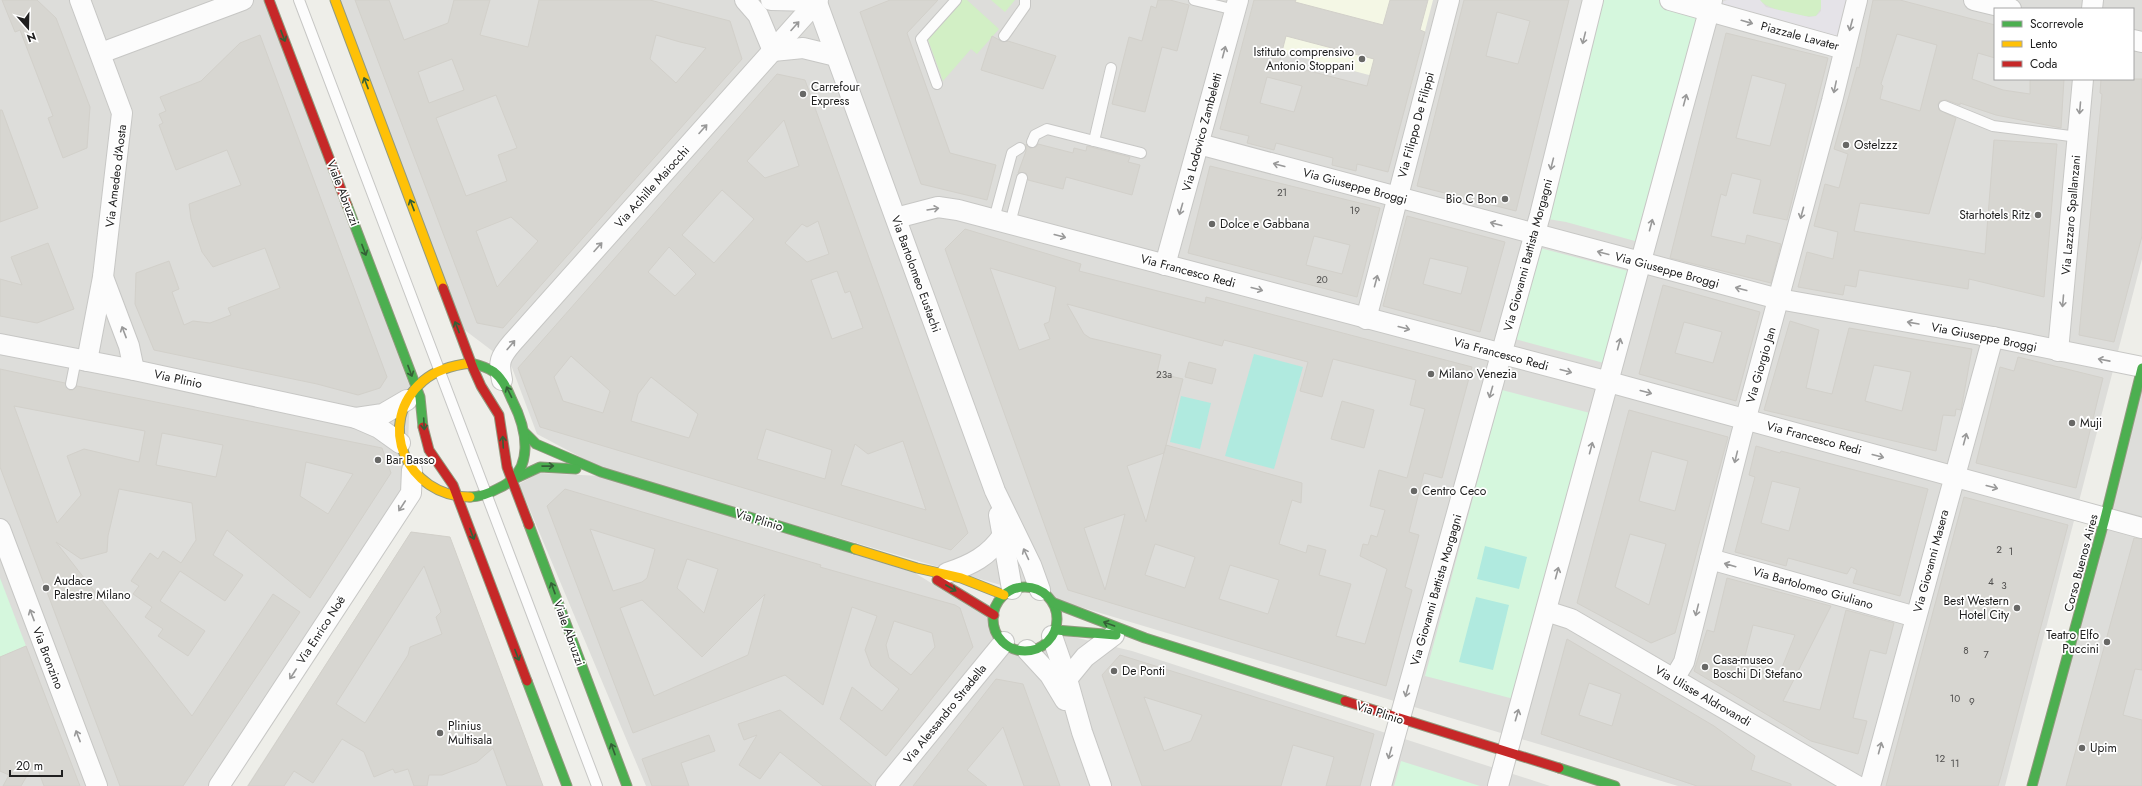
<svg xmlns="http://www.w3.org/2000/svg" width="2142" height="786" viewBox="0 0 2142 786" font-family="Jost,sans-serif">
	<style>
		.residential { fill: #ddddda; fill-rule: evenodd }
		.education { fill: #f4f7e5 }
		.grass { fill: #d2efc5 }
		.park { fill: #d5f7dd }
		.pitch { fill: #b0eadf }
		.plaza { fill: #e5e3e8 }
		.building { fill: #d7d6d1; stroke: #d2d0ca; fill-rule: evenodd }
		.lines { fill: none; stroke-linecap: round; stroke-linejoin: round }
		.lane-casing { stroke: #c7c7c5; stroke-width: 12 }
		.street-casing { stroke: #c7c7c5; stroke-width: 22 }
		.fast-casing { stroke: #929a7f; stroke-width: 11 }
		.slow-casing { stroke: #929a7f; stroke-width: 11 }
		.jam-casing { stroke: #929a7f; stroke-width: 11 }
		.lane { stroke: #fcfcfc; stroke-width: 10 }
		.street { stroke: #fcfcfc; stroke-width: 20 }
		.fast { stroke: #4caf50; stroke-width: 9 }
		.slow { stroke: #ffc107; stroke-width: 9 }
		.jam { stroke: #c62828; stroke-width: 9 }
		.oneway { stroke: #999 }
		.oneway2 { stroke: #346036 }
		.poi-dot { fill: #686866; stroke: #fff; stroke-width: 1.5 }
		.labels { text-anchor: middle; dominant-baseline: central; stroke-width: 3.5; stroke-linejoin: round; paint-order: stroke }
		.number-label { font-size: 10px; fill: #4f4e4d }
		.street-label { font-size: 12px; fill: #202020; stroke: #fff }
		.poi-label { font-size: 12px; fill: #202020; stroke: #fff; text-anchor: start }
	</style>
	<rect width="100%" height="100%" fill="#eeeee9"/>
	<g class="residential">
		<polygon points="0,0 264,0 410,387 407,477 401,498 211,786 0,786"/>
		<path d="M337 0H2142V259L2005 786H1678L1057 600 1046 587 1030 581 1014 582 1004 586 603 469 537 434 511 365 462 328ZM1995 9H2133V79H1995Z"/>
		<polygon points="2142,378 2142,786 2033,786"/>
		<polygon points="539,473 601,476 915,573 988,618 995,639 1005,649 1017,653 1025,655 1043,650 1057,633 1132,651 1550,786 646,786 519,484"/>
		<polygon points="411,532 450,537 543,786 247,786"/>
	</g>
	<polygon class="education" points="1254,0 1433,0 1411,86 1243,42"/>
	<g class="grass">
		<polygon points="961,0 967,0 999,29 977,54 971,49 943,81 927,37"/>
		<polygon points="991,0 1015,0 1005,12"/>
		<path d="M1760 0H1821L1822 7 1816 16C1806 19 1765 9 1760 0Z"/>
	</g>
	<g class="park">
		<polygon points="1601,0 1705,0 1698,25 1695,25 1635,241 1566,222 1548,219"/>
		<polygon points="1540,248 1628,271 1604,363 1515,339"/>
		<polygon points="1502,390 1590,413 1514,699 1425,676"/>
		<polygon points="0,578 26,646 0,657"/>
		<polygon points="1401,761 1480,786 1394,786"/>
	</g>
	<g class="pitch">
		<polygon points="1254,354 1303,367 1274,469 1225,456"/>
		<polygon points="1181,396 1211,403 1200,449 1170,442"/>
		<polygon points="1485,546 1527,557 1519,589 1477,579"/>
		<polygon points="1476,597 1509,605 1493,670 1459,662"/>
	</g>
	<polygon class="plaza" points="1727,0 1760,0 1766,7 1809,17 1816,16 1821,11 1821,0 1850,0 1838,43 1717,4"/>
	<g class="building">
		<polygon points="2,0 37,0 56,18 90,107 87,148 63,158 48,118 53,116 20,30 15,32"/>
		<path d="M355 0H389L404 40 448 23 454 0H490L480 35 528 47 539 0H650L730 21 742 59 503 328 477 323ZM656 35 680 42 706 48 676 83 650 59ZM452 59 464 90 429 103 418 72ZM496 95 517 148 498 155 507 181 466 196 436 118ZM511 217 538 241 497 287 476 231Z"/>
		<polygon points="890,0 938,0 907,33 950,153 996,165 987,200 921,184 860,12"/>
		<polygon points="1158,0 1170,0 1189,5 1177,51 1162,47 1145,112 1112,104 1129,37 1142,41 1151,6 1156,8"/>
		<path d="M1254 0H1296L1295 2 1383 25 1390 0H1428L1420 30 1425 32 1388 172 1357 164 1356 171 1332 165 1333 158 1276 143 1274 150 1247 143 1249 136 1220 129ZM1286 36 1374 59 1367 86 1279 63ZM1267 77 1302 86 1294 112 1260 103Z"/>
		<path d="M1464 0H1569L1516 211 1417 186ZM1497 12 1530 21 1518 64 1486 56Z"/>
		<path d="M1873 0H1900L1995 25V58L1978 53 1972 79 2003 90 2030 94V79H2064L2061 128 1996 115 1960 103V105L1946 100 1940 101 1938 104 1939 110 1956 118 1929 214 1860 203 1854 231 1985 254 1994 140 2057 144 2044 297 1969 279 1968 289 1859 270 1856 287 1845 285 1843 295 1798 287 1807 252 1833 259 1838 232 1814 226 1825 184 1839 188 1848 154 1834 149 1857 67 1859 68ZM1897 34 1937 45 1920 111 1880 99 1883 86 1881 84Z"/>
		<path d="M1726 33 1828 58 1787 220 1753 213 1761 180 1732 173 1726 196 1721 194 1711 236 1745 244 1747 235 1781 244 1771 283 1670 258ZM1752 75 1786 84 1770 146 1736 138Z"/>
		<polygon points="260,35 387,377 380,388 358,395 317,384 154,350 135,304 136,273 169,261 179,289 172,292 184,325 193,321 210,323 231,315 228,308 280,288 265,248 213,267 202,252 191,219 189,204 241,185 227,150 176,170 159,125 163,123 159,114 166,111 160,97 201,81 240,43"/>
		<polygon points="992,36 1003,42 1008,41 1056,56 1043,89 981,70"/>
		<path d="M777 74 805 80 968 533 951 550 540 427 518 368ZM784 120 799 166 765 178 747 161ZM722 190 754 219 714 263 682 235ZM818 221 829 254 807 262 785 243 802 224 807 227ZM669 247 696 274 675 296 648 272ZM837 271 845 293 850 291 863 328 832 339 811 280ZM571 356 610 391 603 413 563 401 554 377ZM651 377 698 414 689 438 631 421 638 394ZM766 429 832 450 825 479 757 459ZM903 441 926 510 841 485 855 444 868 454Z"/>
		<polygon points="2101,79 2142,79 2142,236 2114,342 2079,335 2102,94 2100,93"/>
		<polygon points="0,110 2,110 38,208 0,222"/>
		<polygon points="1026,144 1030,148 1036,147 1038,144 1073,153 1074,148 1086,151 1087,146 1130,157 1128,162 1140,165 1132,195 1066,177 1063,189 1028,180 1026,173 1018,173 1026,151"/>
		<path d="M1210 166 1380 208 1357 297 1188 253ZM1314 236 1350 245 1342 274 1306 265Z"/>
		<path d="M1407 216 1505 242 1480 332 1383 306ZM1430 258 1468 267 1461 294 1423 284Z"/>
		<path d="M965 229 1081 264 1079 271 1205 303 1206 297 1472 367 1442 478 1424 473 1409 532 1419 535 1405 587 1412 590 1386 686 1068 590 945 249ZM990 268 1056 287 1049 322 1044 324 1050 339 1019 350ZM1067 304 1222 346 1224 340 1308 362 1300 391 1322 397 1333 359 1416 380 1410 405 1425 409 1407 478 1379 470 1370 506 1385 510 1377 537 1371 535 1368 545 1363 544 1360 556 1387 569 1365 644 1336 636 1351 584 1319 575 1326 550 1308 545 1306 553 1279 544 1292 500 1301 503 1302 483 1166 445 1146 522 1127 466 1164 453 1183 379 1157 373 1161 355 1090 338 1084 334ZM1125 514 1105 590 1084 528ZM1155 544 1195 557 1185 588 1145 575ZM1230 565 1279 580 1268 614 1219 599Z"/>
		<polygon points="48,243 74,309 37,323 0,316 0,279 22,285 11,257"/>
		<path d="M1663 285 1760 312 1736 401 1639 374ZM1684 322 1722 332 1713 363 1675 353Z"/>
		<path d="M1790 321 1819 330 1806 388 1832 394 1849 328 1972 349 1961 410 1956 409 1955 416 1943 415 1936 451 1764 410ZM1874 365 1911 372 1902 411 1865 401Z"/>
		<polygon points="2018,357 2103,378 2076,488 1976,463 2000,367 2014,371"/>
		<polygon points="1189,362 1216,369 1212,384 1185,377"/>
		<path d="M0 369 65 383 69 390H73L77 386 382 448 391 473 310 598 227 530 213 555 243 575 225 601 180 571 160 601 205 631 188 656 158 636 163 629 145 617 152 607 133 594 139 586 131 581 150 553 158 559 163 551 181 563 196 540 192 503 119 489 108 536 107 552 81 559 56 542 192 716 273 594 300 612 183 786H120L0 467ZM14 406 145 431 139 462 84 449 67 456 81 495 57 523ZM162 433 223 445 216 477 156 465ZM306 462 353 474 328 514 300 496Z"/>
		<polygon points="1342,401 1374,410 1364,448 1331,439"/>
		<path d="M1629 410 1728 437 1675 633 1651 643 1577 603ZM1652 451 1688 461 1675 511 1639 501ZM1630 534 1666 544 1649 605 1615 587Z"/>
		<path d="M1756 446 1780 453 1781 451 1928 489 1900 596 1853 583 1857 570 1851 567 1847 574 1788 558 1786 566 1735 552 1755 477 1749 475ZM1772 481 1800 488 1789 531 1761 523Z"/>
		<path d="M565 489 821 565 820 567 955 605 960 608 973 647 886 756 840 719 852 687 882 711 899 689 871 666 865 650 877 616 852 607 823 705 785 675 633 733 547 506ZM590 529 655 549 647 578 642 582 613 591ZM687 559 718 569 704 613 677 588ZM765 594 748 655 654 696 620 608 642 600 702 657ZM894 621 932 633 935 647 911 675 889 658 886 645Z"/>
		<polygon points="1964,497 2068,525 2001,776 1998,786 1886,786"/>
		<path d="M411 532 450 537 543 786H507L493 748 477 762 442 775H429L427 786H414L408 769 395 773 393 769 374 777 364 752 342 739 313 783 294 771 284 786H248ZM424 566 441 612 436 617 442 634 410 647 408 655 365 723 336 704Z"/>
		<polygon points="2134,538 2142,539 2142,670 2135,669 2123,715 2142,720 2142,786 2066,786"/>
		<path d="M1727 578 1831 606 1783 701 1820 710 1846 610 1894 623 1886 654 1870 650 1853 718 1867 721 1858 754 1811 741 1694 671 1707 630 1714 632ZM1753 625 1795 635 1777 680 1744 660Z"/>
		<path d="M1567 639 1714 726 1755 756 1751 770 1791 784V786H1697L1541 734ZM1589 683 1621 694 1612 726 1579 715Z"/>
		<polygon points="26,646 49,706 80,786 44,786 35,762 21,786 3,786 9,775 0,771 0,657"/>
		<path d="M1120 655 1374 734 1360 786H1326L1334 757 1293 745 1281 786H1142L1102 675ZM1144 697 1202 715 1191 741 1164 751Z"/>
		<polygon points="996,679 1023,684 1060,786 1024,786 1003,727 967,770 987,786 913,786"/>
		<polygon points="780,710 872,786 823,786 780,752 760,779 739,765 757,735 744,740 738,724"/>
		<polygon points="709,735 715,751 681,763 689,786 652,786 642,759"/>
	</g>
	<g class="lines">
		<g class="lane-casing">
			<g id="lane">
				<polyline points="299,0 597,786"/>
				<polyline points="1194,0 1235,10"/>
				<polyline points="1004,36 1025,6 1025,0"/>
				<polyline points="937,84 921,39 956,0"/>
				<polyline points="1944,106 1993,126 2078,137"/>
				<polyline points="1094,141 1111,68"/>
				<polyline points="1032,142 1035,135 1047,129 1141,153"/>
				<polyline points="994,219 1012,153 1020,148"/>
				<polyline points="1010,223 1022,178"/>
				<polyline points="71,384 76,359"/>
			</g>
		</g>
		<g class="street-casing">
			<g id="street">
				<polyline points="80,0 122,113 103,277 87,361"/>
				<polyline points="745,0 758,15 773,51"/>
				<polyline points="771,0 817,1"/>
				<polyline points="816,0 995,491 1031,565 1040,590"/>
				<polyline points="1670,0 1844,49"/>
				<polyline points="1974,0 2011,9"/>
				<polyline points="2092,9 2093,0"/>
				<polyline points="2133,40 2142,42"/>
				<polyline points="773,51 803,48 836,56"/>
				<polyline points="101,53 243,0"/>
				<polyline points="1199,144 1779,299 1993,337 2142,367"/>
				<polyline points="896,218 938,207 958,210 1609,382 2142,528"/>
				<polyline points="1165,265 1238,0"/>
				<polyline points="103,277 129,346 134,370"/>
				<polyline points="1366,319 1449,0"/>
				<polyline points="0,344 134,370 356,418 379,428 400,443"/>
				<polyline points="2058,351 2083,79"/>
				<path d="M502 380C498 362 500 357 512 343L818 0"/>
				<polyline points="356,418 383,414 407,400"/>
				<polyline points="999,515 1012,589"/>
				<polyline points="0,529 97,786"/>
				<polyline points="1710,559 1916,617"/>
				<path d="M947 573C971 565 989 556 1003 535"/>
				<polyline points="1546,611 1571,619 1857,786"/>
				<polyline points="1052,636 1067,679 1082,732 1101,786"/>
				<polyline points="1027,650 1050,675 1065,700"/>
				<polyline points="1067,679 1085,657 1114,635"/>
				<polyline points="1674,679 1684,662 1741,436 1832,101 1857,0"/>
				<polyline points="219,786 411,493 412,470"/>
				<polyline points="886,786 1004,642"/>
				<polyline points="1381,786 1540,215 1593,0"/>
				<polyline points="1498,786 1712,0"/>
				<polyline points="1870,786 1993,337"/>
			</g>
		</g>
		<g class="fast-casing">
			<g id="fast">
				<polyline points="347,205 420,397 423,427"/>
				<polyline points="524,432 536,444 601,472 855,549"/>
				<polyline points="512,480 540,467 576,469"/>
				<path d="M470 497C480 497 490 493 499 488 536 471 527 429 512 400 508 390 503 379 494 372 487 367 479 365 471 363"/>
				<polyline points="529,525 627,786"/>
				<circle cx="1025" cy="619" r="32"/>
				<polyline points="1054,603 1145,638 1345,701"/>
				<polyline points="1056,630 1116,635"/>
				<polyline points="527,681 567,786"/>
				<polyline points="1559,768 1615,786"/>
				<polyline points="2032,786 2105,518 2142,368"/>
			</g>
		</g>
		<g class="slow-casing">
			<g id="slow">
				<polyline points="335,0 443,288"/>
				<path d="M470 497C407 497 374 423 423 381 437 369 454 365 471 363"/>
				<polyline points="855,549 917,568 961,578 1004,595"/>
			</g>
		</g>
		<g class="jam-casing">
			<g id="jam">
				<polyline points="269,0 347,205"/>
				<polyline points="443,288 473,368 481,386 499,415 507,467 529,525"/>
				<polyline points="423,427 429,450 453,485 527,681"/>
				<polyline points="937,580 994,615"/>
				<polyline points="1345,701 1559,768"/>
			</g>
		</g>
		<use href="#lane" class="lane"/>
		<use href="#street" class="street"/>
		<use href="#fast" class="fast"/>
		<use href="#slow" class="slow"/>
		<use href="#jam" class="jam"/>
	</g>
	<defs><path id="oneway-shaft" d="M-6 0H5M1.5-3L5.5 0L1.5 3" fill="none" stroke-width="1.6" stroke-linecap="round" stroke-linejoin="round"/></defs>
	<g class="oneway">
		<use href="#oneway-shaft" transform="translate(1747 22) rotate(16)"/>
		<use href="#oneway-shaft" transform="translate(1851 25) rotate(105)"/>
		<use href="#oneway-shaft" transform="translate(795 26) rotate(-48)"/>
		<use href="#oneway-shaft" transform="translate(1584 38) rotate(104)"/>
		<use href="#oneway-shaft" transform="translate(1224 52) rotate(-75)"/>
		<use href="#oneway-shaft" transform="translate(1835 87) rotate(102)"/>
		<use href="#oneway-shaft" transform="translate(1685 100) rotate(-75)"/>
		<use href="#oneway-shaft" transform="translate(2080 108) rotate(95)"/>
		<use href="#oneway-shaft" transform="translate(703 129) rotate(-48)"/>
		<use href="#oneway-shaft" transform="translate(1552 164) rotate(104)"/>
		<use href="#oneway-shaft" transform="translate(1279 165) rotate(-165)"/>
		<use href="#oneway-shaft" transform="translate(933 209) rotate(-9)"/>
		<use href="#oneway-shaft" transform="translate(1181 209) rotate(106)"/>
		<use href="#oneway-shaft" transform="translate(1802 213) rotate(105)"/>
		<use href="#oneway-shaft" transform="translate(1496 224) rotate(-165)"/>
		<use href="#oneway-shaft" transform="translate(1651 225) rotate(-75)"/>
		<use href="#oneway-shaft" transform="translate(1060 236) rotate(15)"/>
		<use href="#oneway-shaft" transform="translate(598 247) rotate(-48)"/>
		<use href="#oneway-shaft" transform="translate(1603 253) rotate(-165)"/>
		<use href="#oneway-shaft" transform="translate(1376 281) rotate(-75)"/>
		<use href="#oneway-shaft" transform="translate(1257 289) rotate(15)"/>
		<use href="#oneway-shaft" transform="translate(1741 289) rotate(-165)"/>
		<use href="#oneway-shaft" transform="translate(2063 301) rotate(95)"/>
		<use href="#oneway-shaft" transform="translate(1913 323) rotate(-170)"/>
		<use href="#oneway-shaft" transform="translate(1404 328) rotate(15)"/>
		<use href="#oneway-shaft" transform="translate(124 332) rotate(-111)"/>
		<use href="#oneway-shaft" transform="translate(1619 344) rotate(-75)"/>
		<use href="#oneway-shaft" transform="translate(511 345) rotate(-50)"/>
		<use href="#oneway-shaft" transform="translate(2104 360) rotate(-169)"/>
		<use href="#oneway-shaft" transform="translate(1566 371) rotate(15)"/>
		<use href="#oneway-shaft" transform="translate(1491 392) rotate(106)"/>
		<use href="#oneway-shaft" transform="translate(1646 392) rotate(15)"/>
		<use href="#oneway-shaft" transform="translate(1965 439) rotate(-75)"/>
		<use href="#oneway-shaft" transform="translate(1591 448) rotate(-75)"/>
		<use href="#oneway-shaft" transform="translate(1878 456) rotate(15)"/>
		<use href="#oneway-shaft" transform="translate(1736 457) rotate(104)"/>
		<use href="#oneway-shaft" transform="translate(1992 487) rotate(15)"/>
		<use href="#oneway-shaft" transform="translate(402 506) rotate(123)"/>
		<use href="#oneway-shaft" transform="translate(1026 554) rotate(-115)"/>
		<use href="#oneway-shaft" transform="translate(1730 565) rotate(-164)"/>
		<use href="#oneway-shaft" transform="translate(1557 573) rotate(-75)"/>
		<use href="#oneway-shaft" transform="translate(1697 610) rotate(104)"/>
		<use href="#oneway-shaft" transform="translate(32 615) rotate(-111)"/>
		<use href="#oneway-shaft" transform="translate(293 674) rotate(123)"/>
		<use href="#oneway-shaft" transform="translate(1407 691) rotate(106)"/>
		<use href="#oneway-shaft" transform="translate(1517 715) rotate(-74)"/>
		<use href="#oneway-shaft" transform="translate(78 736) rotate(-111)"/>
		<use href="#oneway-shaft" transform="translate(1880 748) rotate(-75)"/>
		<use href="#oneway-shaft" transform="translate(1390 753) rotate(106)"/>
	</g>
	<g class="oneway2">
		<use href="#oneway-shaft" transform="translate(283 36) rotate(69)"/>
		<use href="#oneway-shaft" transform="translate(366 83) rotate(-111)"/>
		<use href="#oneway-shaft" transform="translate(412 205) rotate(-111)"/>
		<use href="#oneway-shaft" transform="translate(364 250) rotate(69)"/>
		<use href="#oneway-shaft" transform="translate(457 327) rotate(-111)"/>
		<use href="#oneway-shaft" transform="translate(410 371) rotate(69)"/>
		<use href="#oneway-shaft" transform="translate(509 392) rotate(-116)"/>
		<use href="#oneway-shaft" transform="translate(424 424) rotate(87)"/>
		<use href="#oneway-shaft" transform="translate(503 442) rotate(-93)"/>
		<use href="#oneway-shaft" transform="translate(548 466) rotate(-1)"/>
		<use href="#oneway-shaft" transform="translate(472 534) rotate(69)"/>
		<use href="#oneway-shaft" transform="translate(553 588) rotate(-110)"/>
		<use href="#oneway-shaft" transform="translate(951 588) rotate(30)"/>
		<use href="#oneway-shaft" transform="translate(1109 624) rotate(-160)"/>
		<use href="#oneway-shaft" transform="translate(517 655) rotate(69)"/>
		<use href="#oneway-shaft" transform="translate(613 749) rotate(-110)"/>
	</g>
	<g class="poi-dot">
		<circle cx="1362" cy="59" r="4"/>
		<circle cx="803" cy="94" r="4"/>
		<circle cx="1846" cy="145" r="4"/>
		<circle cx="1505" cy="199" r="4"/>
		<circle cx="2038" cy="215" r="4"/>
		<circle cx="1212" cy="224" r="4"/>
		<circle cx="1431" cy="374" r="4"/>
		<circle cx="2072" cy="423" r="4"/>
		<circle cx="378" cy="460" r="4"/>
		<circle cx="1414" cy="491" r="4"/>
		<circle cx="46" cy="588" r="4"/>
		<circle cx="2017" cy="608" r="4"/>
		<circle cx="2107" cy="642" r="4"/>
		<circle cx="1705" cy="667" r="4"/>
		<circle cx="1114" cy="671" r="4"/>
		<circle cx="440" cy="733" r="4"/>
		<circle cx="2082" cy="748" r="4"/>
	</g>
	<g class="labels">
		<g class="number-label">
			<text x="1282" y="192">21</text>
			<text x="1355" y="210">19</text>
			<text x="1322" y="279">20</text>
			<text x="1164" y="374">23a</text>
			<text x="1999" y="549">2</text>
			<text x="2011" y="551">1</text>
			<text x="1991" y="581">4</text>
			<text x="2004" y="585">3</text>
			<text x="1966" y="650">8</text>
			<text x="1986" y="654">7</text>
			<text x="1955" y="698">10</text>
			<text x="1972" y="701">9</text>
			<text x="1940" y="758">12</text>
			<text x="1955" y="763">11</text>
		</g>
		<g class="street-label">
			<text transform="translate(1800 36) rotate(15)">Piazzale Lavater</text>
			<text transform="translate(1416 125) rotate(-75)">Via Filippo De Filippi</text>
			<text transform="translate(1202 132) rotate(-75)">Via Lodovico Zambeletti</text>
			<text transform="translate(116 176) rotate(-83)">Via Amedeo d'Aosta</text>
			<text transform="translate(1355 186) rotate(15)">Via Giuseppe Broggi</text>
			<text transform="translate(652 187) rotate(-48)">Via Achille Maiocchi</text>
			<text transform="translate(343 193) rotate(69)">Viale Abruzzi</text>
			<text transform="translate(2071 215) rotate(-85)">Via Lazzaro Spallanzani</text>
			<text transform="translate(1528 255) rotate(-75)">Via Giovanni Battista Morgagni</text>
			<text transform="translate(1667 270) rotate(15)">Via Giuseppe Broggi</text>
			<text transform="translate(1188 271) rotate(15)">Via Francesco Redi</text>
			<text transform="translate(916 274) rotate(70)">Via Bartolomeo Eustachi</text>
			<text transform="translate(1984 337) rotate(11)">Via Giuseppe Broggi</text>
			<text transform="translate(1501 354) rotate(15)">Via Francesco Redi</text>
			<text transform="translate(1761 365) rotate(-74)">Via Giorgio Jan</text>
			<text transform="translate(178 379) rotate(12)">Via Plinio</text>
			<text transform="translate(1814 438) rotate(15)">Via Francesco Redi</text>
			<text transform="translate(759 520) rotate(17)">Via Plinio</text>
			<text transform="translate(1931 561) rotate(-75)">Via Giovanni Masera</text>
			<text transform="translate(2081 563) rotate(-75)">Corso Buenos Aires</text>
			<text transform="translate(1813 588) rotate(16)">Via Bartolomeo Giuliano</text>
			<text transform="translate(1436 590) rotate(-74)">Via Giovanni Battista Morgagni</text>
			<text transform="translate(321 630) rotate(-57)">Via Enrico Noë</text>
			<text transform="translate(569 633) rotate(70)">Viale Abruzzi</text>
			<text transform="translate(48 658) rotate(69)">Via Bronzino</text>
			<text transform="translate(1703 696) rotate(30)">Via Ulisse Aldrovandi</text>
			<text transform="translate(1380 713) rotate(18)">Via Plinio</text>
			<text transform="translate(945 714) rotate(-51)">Via Alessandro Stradella</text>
		</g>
		<g class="poi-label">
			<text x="1354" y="52" text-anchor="end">Istituto comprensivo<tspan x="1354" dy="14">Antonio Stoppani</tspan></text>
			<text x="811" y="87">Carrefour<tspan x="811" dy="14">Express</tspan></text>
			<text x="1854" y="145">Ostelzzz</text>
			<text x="1497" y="199" text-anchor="end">Bio C Bon</text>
			<text x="2030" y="215" text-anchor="end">Starhotels Ritz</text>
			<text x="1220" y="224">Dolce e Gabbana</text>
			<text x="1439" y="374">Milano Venezia</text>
			<text x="2080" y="423">Muji</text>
			<text x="386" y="460">Bar Basso</text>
			<text x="1422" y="491">Centro Ceco</text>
			<text x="54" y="581">Audace<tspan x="54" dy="14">Palestre Milano</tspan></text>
			<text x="2009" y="601" text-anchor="end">Best Western<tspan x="2009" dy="14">Hotel City</tspan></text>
			<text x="2099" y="635" text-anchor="end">Teatro Elfo<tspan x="2099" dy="14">Puccini</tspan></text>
			<text x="1713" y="660">Casa-museo<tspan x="1713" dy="14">Boschi Di Stefano</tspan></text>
			<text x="1122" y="671">De Ponti</text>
			<text x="448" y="726">Plinius<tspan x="448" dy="14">Multisala</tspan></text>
			<text x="2090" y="748">Upim</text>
		</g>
	</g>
	<rect x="1994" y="8" width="140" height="72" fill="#ffffff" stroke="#a6a6a6"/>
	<rect x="2002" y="21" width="20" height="6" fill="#4caf50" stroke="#a6a6a6"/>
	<text x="2030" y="28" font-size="12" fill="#202020">Scorrevole</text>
	<rect x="2002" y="41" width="20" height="6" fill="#ffc107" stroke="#a6a6a6"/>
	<text x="2030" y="48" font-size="12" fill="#202020">Lento</text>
	<rect x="2002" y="61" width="20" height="6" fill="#c62828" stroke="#a6a6a6"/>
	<text x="2030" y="68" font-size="12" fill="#202020">Coda</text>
	<g transform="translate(28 28) rotate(160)" stroke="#ffffff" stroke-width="3" paint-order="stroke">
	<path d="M0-3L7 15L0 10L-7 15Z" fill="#202020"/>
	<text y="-6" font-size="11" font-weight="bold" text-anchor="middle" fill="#202020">N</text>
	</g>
	<path d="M10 770v6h52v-6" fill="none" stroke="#202020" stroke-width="2"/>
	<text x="16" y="770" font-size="12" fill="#202020" stroke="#ffffff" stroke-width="3" paint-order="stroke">20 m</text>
</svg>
